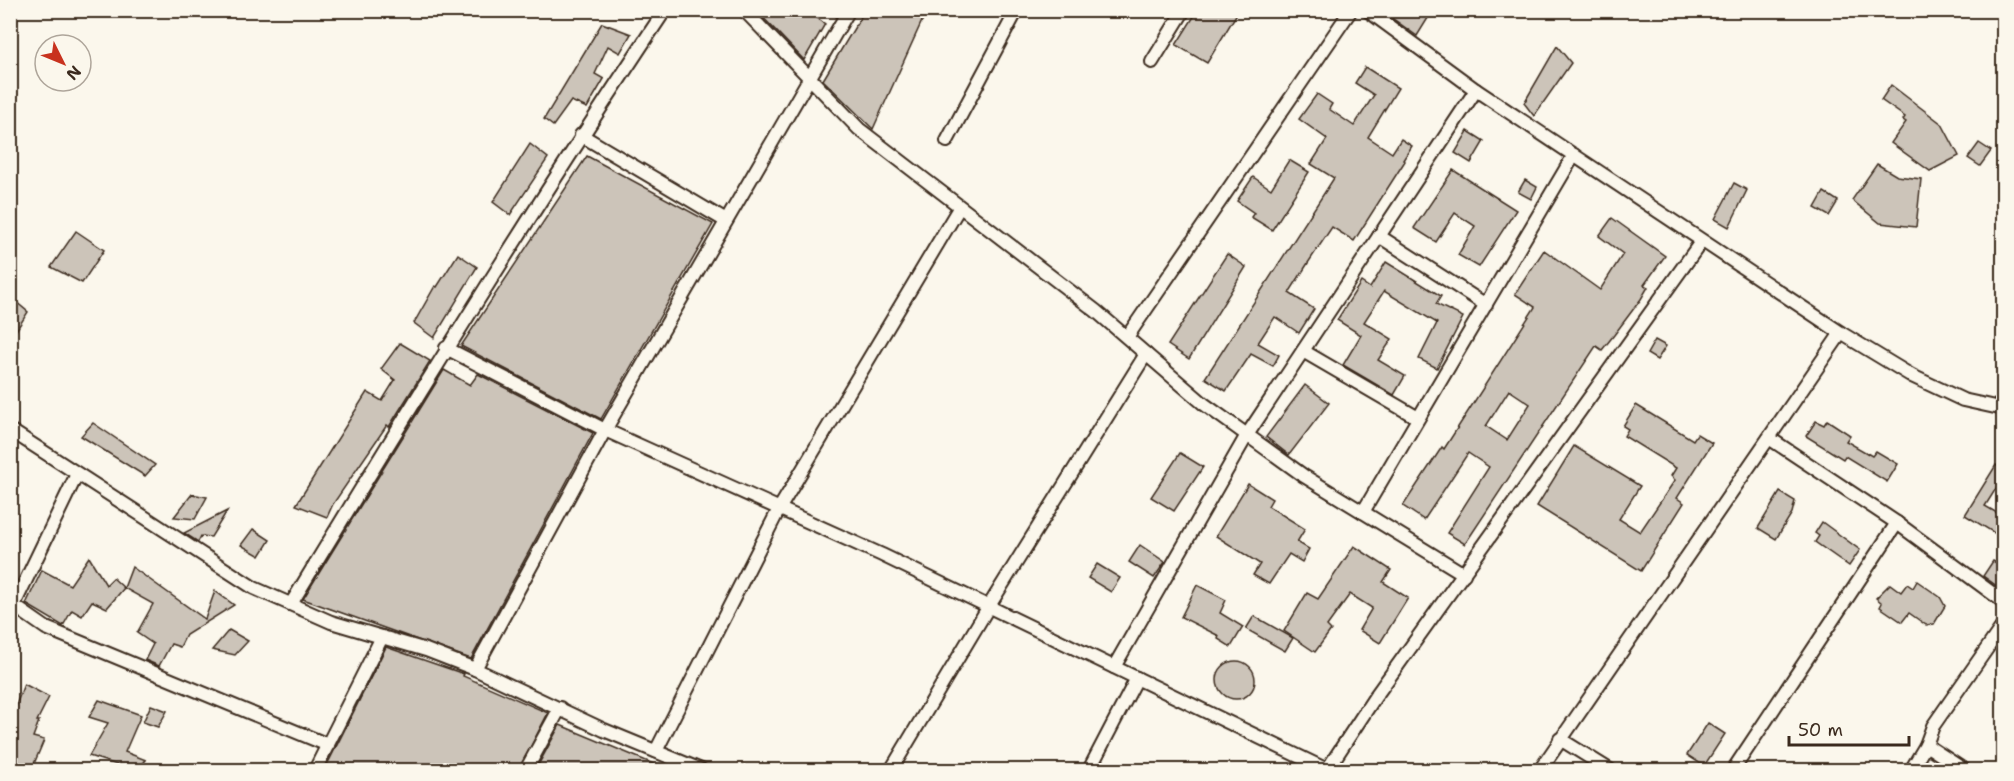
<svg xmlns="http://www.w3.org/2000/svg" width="2014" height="781" viewBox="0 0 2014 781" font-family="'Shantell Sans',sans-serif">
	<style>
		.building { fill: #ccc4b9; stroke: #3b2a1e; stroke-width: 1.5; fill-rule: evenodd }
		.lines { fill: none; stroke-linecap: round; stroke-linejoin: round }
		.minor-casing { stroke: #3b2a1e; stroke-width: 16 }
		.minor { stroke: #fbf7ec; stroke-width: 12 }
	</style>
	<rect width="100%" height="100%" fill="#fbf7ec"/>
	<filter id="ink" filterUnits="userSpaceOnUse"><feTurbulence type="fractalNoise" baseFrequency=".0167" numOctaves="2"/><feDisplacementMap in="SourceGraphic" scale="12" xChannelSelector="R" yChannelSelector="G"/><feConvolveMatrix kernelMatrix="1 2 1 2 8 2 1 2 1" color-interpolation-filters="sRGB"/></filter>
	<g filter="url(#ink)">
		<g class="building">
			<polygon points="756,10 807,10 825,24 804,60"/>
			<polygon points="865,10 927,10 873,129 823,80"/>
			<polygon points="1198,10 1239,10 1207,63 1176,45"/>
			<polygon points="1397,10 1433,10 1417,36 1392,18"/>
			<polygon points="602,23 631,34 620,53 608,46 595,74 604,79 587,108 571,101 553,126 544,119"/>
			<polygon points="1557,46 1571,63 1534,116 1524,103"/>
			<polygon points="1365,67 1398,88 1368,137 1392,153 1401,139 1412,146 1403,160 1405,161 1354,241 1332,227 1308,263 1289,293 1314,309 1299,333 1275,317 1258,343 1279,355 1273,366 1251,354 1226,391 1205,378 1334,178 1311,164 1327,139 1299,119 1317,94 1332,104 1329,109 1354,126 1374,95 1355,83"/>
			<polygon points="1891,85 1942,124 1959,156 1930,171 1891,143 1906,122 1903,120 1905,117 1881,100"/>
			<polygon points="1468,131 1484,141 1471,163 1455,153"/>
			<polygon points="1979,143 1991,151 1980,166 1968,158"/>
			<polygon points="530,144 548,158 510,215 493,202"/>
			<polygon points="587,156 713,224 601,419 461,346"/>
			<polygon points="1289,160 1309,172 1272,230 1251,217 1254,213 1237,201 1253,177 1271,189"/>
			<polygon points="1877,164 1897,176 1921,179 1916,227 1880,223 1852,200"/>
			<polygon points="1453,170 1516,210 1479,267 1458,255 1475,226 1455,213 1436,242 1414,228"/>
			<polygon points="1525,180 1537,187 1531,199 1518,192"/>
			<polygon points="1734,183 1747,190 1729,227 1715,219"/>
			<polygon points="1824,192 1838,201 1829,216 1815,208"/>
			<path d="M1612 218 1665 256 1644 285 1648 287 1641 299 1614 335 1602 350 1596 346 1465 544 1447 533 1489 467 1468 453 1424 520 1403 506 1442 447 1444 449 1535 307 1515 294 1544 250 1600 290 1623 254 1599 236ZM1509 390 1530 404 1507 440 1486 426Z"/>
			<polygon points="76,231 104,250 82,283 51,267"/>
			<polygon points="458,254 477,267 434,338 414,323 435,286 437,287"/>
			<polygon points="1227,254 1246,267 1189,359 1168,345"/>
			<polygon points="1386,262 1441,296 1436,304 1463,317 1437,368 1419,359 1437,323 1384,291 1364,322 1392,339 1378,360 1405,376 1394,395 1343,365 1361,335 1337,320 1361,282 1370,288"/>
			<polygon points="15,301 28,312 10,340 10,309"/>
			<polygon points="1655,340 1666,346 1657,360 1647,354"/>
			<polygon points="400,343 430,361 389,427 387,425 333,504 327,517 296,505 367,392 382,401 395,380 381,369"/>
			<polygon points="444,370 470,385 478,374 593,433 471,659 303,599"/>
			<polygon points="1305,385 1329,403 1289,455 1266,437"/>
			<polygon points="1636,405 1693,440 1697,434 1712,443 1677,498 1684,503 1641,571 1537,506 1574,446 1640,486 1619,519 1640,532 1675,480 1671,476 1676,468 1624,436 1628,429 1623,426"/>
			<polygon points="1827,420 1850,435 1846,441 1872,456 1876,451 1898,464 1887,482 1845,456 1843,459 1806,436 1816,421 1824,425"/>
			<polygon points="93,423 155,465 145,476 81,436"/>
			<polygon points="1180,453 1203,467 1174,511 1151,497"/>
			<polygon points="1996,465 2004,470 2004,476 1985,506 2004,517 2004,539 1965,515"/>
			<polygon points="1248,484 1272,499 1268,506 1305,529 1297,542 1309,549 1302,562 1289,554 1269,584 1253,575 1260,564 1216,536"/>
			<polygon points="1780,492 1795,501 1792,513 1776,539 1758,528"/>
			<polygon points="192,494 207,497 195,519 174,517"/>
			<polygon points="227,511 211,537 201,536 198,542 184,533"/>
			<polygon points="1822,522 1860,550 1849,566 1815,542 1819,536 1815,533"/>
			<polygon points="253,529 270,540 260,556 241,545"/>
			<polygon points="1140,545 1165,562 1154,578 1129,562"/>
			<polygon points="1354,546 1391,570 1383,582 1408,598 1380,643 1359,630 1372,608 1350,594 1327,626 1331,630 1315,652 1284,631 1307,593 1318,599"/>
			<polygon points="89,557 106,585 113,578 124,588 107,608 92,601 82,616 72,610 63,626 26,604 42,570 70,585"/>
			<polygon points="1993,561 2004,567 2004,591 1983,576"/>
			<polygon points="1097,564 1120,578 1111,592 1088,578"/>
			<polygon points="132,567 205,619 215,591 234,605 186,635 180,647 171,644 159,666 145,660 153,644 137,633 153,604 124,588"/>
			<polygon points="1917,581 1940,597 1945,606 1934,624 1926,625 1909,613 1902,622 1880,607 1882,603 1876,598 1890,584 1901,592 1907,584 1913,588"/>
			<polygon points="1197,585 1226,600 1220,613 1243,627 1231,647 1218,639 1219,636 1181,617"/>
			<polygon points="1254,616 1293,638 1285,651 1246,629"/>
			<polygon points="229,630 248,641 235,655 212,650"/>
			<polygon points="386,647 464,674 463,676 548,713 518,771 324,771"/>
			<circle cx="1236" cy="680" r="19"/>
			<polygon points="24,684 49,697 37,721 39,721 33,737 44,740 31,771 10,771 10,756 17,730 10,727 10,712 13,713"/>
			<polygon points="99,700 141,715 125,752 146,760 136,771 89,756 108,723 89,717"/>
			<polygon points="151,705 167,711 158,727 143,722"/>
			<polygon points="1708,723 1725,734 1704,766 1687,755"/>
			<polygon points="560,725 668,770 668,771 535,771"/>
		</g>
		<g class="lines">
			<g class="minor-casing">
				<g id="minor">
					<polyline points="744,10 859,129 1096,311 1204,404 1304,476 1464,574"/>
					<polyline points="1367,10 1476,90 1841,333 1912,376 1963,400 2004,409"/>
					<polyline points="1152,62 1184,10"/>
					<polyline points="581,135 726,221"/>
					<polyline points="947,141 1017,10"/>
					<polyline points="1379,236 1486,305"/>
					<polyline points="1127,337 1351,10"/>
					<polyline points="446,348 605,430 882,555 1327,770"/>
					<polyline points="1303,351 1418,418"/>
					<polyline points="10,430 254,588 331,622 426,650 475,669 604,730 701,770"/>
					<polyline points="1769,438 1897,523 2004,602"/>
					<polyline points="1363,512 1574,155"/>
					<polyline points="10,603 46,628 328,745"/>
					<path d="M291 604C412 404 535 205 665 10"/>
					<polyline points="11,611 77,474"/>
					<polyline points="1114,667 1247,435 1476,90"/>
					<polyline points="475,669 605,430 849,10"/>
					<polyline points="1560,739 1610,770"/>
					<polyline points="1926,745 1964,770"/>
					<polyline points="656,751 779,509 959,208"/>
					<polyline points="315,770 382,637"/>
					<polyline points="526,770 560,708"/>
					<polyline points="891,770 989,606 1146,354"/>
					<polyline points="1089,770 1137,678"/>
					<polyline points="1327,770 1375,697 1701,242"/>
					<polyline points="1540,770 1841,333"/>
					<polyline points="1733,770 1897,523"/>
					<polyline points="1911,770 1926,745 1933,726 2004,624"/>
				</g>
			</g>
			<use href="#minor" class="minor"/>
		</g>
	</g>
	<rect width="2014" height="781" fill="none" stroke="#fbf7ec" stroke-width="36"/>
	<rect x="18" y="18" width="1978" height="745" fill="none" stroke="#3b2a1e" stroke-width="2" filter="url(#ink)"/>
	<g transform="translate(63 63) rotate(133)"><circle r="28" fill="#fbf7ec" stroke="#aea59a" stroke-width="1.5"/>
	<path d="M0-4.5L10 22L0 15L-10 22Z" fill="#c8321e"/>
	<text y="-9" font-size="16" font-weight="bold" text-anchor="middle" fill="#3b2a1e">N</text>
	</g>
	<path d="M1789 736v9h120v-9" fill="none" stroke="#3b2a1e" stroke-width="3"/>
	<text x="1798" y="736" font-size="18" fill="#3b2a1e" stroke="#fbf7ec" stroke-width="4.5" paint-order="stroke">50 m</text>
</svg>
